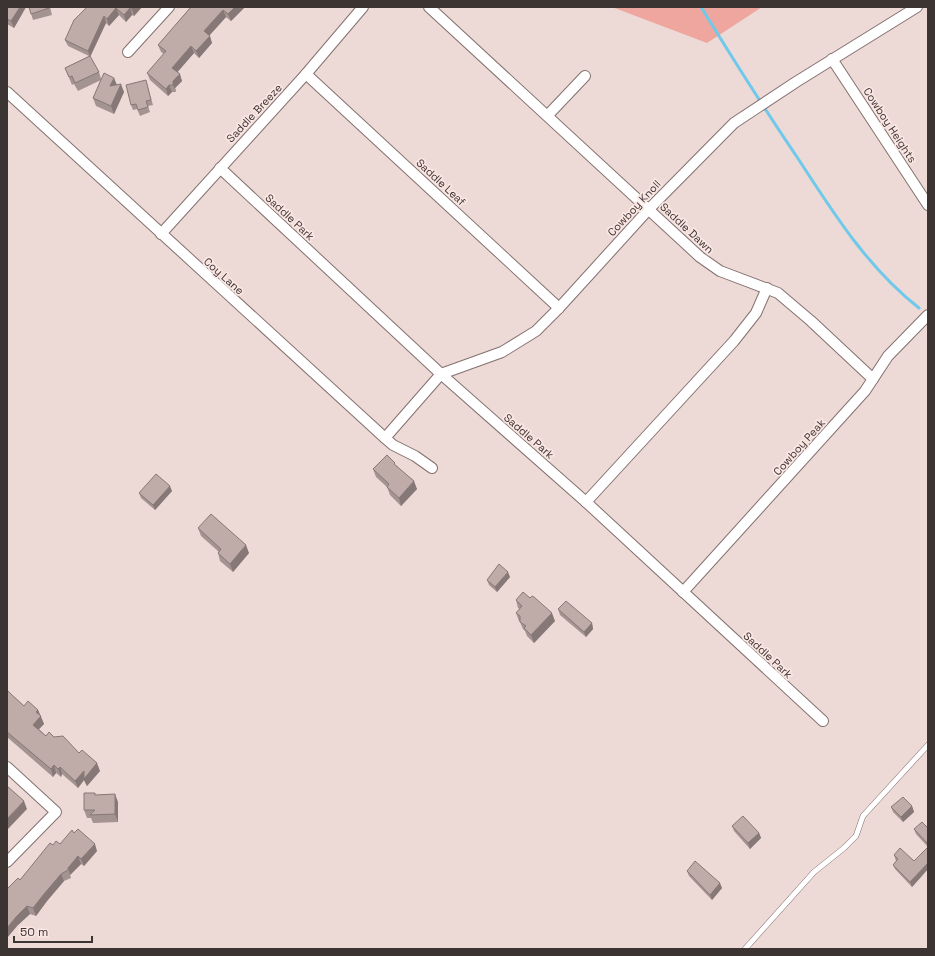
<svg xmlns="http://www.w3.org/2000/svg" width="935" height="956" viewBox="0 0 935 956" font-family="'Space Grotesk',sans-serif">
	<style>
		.green { fill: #eea69e }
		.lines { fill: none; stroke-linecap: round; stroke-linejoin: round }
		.stream { stroke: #6fc9ea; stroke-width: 3 }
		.lane-casing { stroke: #83716f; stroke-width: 6 }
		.street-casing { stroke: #83716f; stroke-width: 12 }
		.lane { stroke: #fff; stroke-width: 5 }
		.street { stroke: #fff; stroke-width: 10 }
		.wall { fill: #a49491 }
		.shaded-wall { fill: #867876 }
		.building { fill: #bfaca9; stroke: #867876 }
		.labels { text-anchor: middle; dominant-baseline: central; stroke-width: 3.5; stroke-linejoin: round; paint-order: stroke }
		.street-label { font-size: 11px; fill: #3c3433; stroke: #fae6e3 }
	</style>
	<rect width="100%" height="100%" fill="#edd9d6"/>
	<polygon class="green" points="612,7 762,7 707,43"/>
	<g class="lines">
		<path class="stream" d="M701 7C733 59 765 110 799 160 834 214 868 268 919 308"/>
		<g class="lane-casing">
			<polyline id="lane" points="745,949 814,872 844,848 856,836 863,816 928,745"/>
		</g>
		<g class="street-casing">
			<g id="street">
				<polyline points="429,7 700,257 720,271 778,293 811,321 873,379"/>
				<polyline points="128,52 169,7"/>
				<polyline points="832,59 928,205"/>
				<polyline points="306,74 559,308"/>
				<polyline points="7,92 385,438 393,445 415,456 432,468"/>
				<polyline points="548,115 585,76"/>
				<polyline points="220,168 441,374 586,502 823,721"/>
				<polyline points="161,234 306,74 363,7"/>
				<polyline points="385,438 441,374 502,352 536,331 559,308 649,209 734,123 796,82 917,7"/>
				<polyline points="586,502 734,341 756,313 767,288"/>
				<polyline points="683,592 865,391 888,356 928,315"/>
				<polyline points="7,767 56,812 7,862"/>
			</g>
		</g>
		<use href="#lane" class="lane"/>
		<use href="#street" class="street"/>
	</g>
	<g class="wall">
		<polygon points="7,7 26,7 14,28 7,24"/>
		<polygon points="29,7 50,7 52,15 33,20"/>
		<polygon points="87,7 142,7 134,16 132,15 126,22 119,15 109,26 106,23 90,57 99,72 101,79 114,78 117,85 124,92 114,114 96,106 93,98 101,80 78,91 74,84 72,85 65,68 89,56 68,46 65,40"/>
		<polygon points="191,7 245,7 231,21 226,17 209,36 212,43 199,58 194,53 177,72 182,81 175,88 176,92 172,92 168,96 150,80 147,73 164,54 161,52 158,45"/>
		<polygon points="147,85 153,105 148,106 150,112 140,116 137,109 133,110 131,105"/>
		<polygon points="396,465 417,489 401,506 390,495 387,487 376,477 373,469"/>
		<polygon points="172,491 155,510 141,498 139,493"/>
		<polygon points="198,528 249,553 233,572 220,561 218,553 219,552 201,536"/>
		<polygon points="510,577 497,592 489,585 487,580"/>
		<polygon points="516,600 555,621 534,643 527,636 525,631 523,629 520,622 519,621 516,613 520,609 518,608"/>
		<polygon points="558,609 592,623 593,629 586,637 560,615"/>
		<polygon points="7,690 12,695 24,706 38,710 44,724 39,729 46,736 54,737 79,753 100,771 87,786 84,780 78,788 62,774 61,777 56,773 53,777 7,737"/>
		<polygon points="95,795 118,802 118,822 93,823 91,818 87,818 84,810"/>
		<polygon points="912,806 914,812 903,822 893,812 891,807"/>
		<polygon points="732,826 759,833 761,838 750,849 734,831"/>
		<polygon points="928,828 928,869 912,887 895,869 893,865 896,861 894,855 914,861 928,847 916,834 914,829"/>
		<polygon points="60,844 97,851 84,866 81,864 70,875 71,878 64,881 47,901 36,916 30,914 18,925 20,880 53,845"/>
		<polygon points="687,871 722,888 712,900 689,876"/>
	</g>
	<g class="shaded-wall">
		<polygon points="20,7 26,7 14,28 11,21"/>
		<polygon points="134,7 142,7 134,16 132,9"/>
		<polygon points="235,7 245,7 231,21 228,14"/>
		<polygon points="116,8 119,15 109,26 107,19"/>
		<polygon points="130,8 132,15 126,22 124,15"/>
		<polygon points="223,10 226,17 207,38 204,31"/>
		<polygon points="104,16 106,23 90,57 88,51"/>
		<polygon points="210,36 212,43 199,58 196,51"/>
		<polygon points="191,46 194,53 175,75 172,68"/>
		<polygon points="180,74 182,81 175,88 176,92 173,85 173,81"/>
		<polygon points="114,78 117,86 110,86"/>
		<polygon points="121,84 124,92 114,114 111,106"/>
		<polygon points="169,85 172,92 168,96 166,89"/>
		<polygon points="414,481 417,489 401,506 399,498"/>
		<polygon points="170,486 172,491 155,510 153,505"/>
		<polygon points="246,545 249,553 233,572 230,564"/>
		<polygon points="508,572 510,577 497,592 495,587"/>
		<polygon points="552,613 555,621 534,643 531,635"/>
		<polygon points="592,623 593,629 586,637 584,632"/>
		<polygon points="38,710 44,724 36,732 33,725 36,712"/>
		<polygon points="97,763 100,771 87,786 84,780 78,788 75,781 84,771"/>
		<polygon points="54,765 56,773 53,777 51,769"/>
		<polygon points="60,767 62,774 61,777 58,769"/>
		<polygon points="115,794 118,802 118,822 115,814"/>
		<polygon points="24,801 27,809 7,830 7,819"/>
		<polygon points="912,806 914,812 903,822 901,817"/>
		<polygon points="759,833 761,838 750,849 748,843"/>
		<polygon points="95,844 97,851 84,866 81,859"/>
		<polygon points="78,856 81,864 70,875 71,878 68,868"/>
		<polygon points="928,863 928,869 912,887 910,882"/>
		<polygon points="61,874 64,881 47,901 36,916 33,908 44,894"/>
		<polygon points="720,883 722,888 712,900 710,895"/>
		<polygon points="27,906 30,914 18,925 7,938 7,928 16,917"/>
	</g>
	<g class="building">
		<polygon points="7,7 20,7 11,21 7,19"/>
		<polygon points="29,7 49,7 49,8 31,14"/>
		<polygon points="87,7 134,7 132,9 130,8 124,15 116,8 107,19 104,16 88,51 65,40 74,20"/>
		<polygon points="191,7 235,7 228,14 223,10 204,31 210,36 196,51 191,46 172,68 180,74 173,81 173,85 169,85 166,89 147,73 166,51 158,45"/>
		<polygon points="90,56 99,72 75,83 72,76 69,77 65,68"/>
		<polygon points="104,73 114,78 110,86 121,84 111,106 93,98"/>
		<polygon points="146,80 151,100 146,101 148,107 138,110 136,104 131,105 126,85"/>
		<polygon points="387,455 395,463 394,464 414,481 399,498 387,487 389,484 373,469"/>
		<polygon points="156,474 170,486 153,505 139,493"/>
		<polygon points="211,514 246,545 230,564 218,553 221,549 198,528"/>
		<polygon points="499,564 508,572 495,587 487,580"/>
		<polygon points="523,592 530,598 532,596 534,597 552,613 531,635 524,628 526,626 520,622 520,616 516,613 522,606 516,600"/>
		<polygon points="566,601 592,623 584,632 558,609"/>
		<polygon points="7,690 12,695 24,706 28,701 38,710 36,712 41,716 33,725 46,736 49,732 54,737 63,736 79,753 82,750 97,763 84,779 84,771 75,781 60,767 58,769 54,765 51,769 7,732"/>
		<polygon points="7,786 24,801 7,819"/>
		<polygon points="84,793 95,793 95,795 115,794 115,814 90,815 95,810 84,810"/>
		<polygon points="903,797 912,806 901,817 891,807"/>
		<polygon points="743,816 759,833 748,843 732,826"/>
		<polygon points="922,822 928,828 928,844 914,829"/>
		<polygon points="78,829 95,844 81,859 78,856 68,868 68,870 61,874 44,894 33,908 27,906 16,917 7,928 7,889 18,878 20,880 50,843 53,845 56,841 60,844 72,830 74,833"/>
		<polygon points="928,847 928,863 910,882 893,865 898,859 894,855 900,848 914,861"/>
		<polygon points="695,861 720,883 710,895 687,871"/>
	</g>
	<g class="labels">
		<g class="street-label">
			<text transform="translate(254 113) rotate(-47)">Saddle Breeze</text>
			<text transform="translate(890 125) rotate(57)">Cowboy Heights</text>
			<text transform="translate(441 182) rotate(43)">Saddle Leaf</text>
			<text transform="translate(634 208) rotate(-47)">Cowboy Knoll</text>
			<text transform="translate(290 217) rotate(43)">Saddle Park</text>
			<text transform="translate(687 228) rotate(43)">Saddle Dawn</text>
			<text transform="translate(224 276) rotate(42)">Coy Lane</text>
			<text transform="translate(529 436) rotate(41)">Saddle Park</text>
			<text transform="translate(799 447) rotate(-48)">Cowboy Peak</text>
			<text transform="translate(768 655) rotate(43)">Saddle Park</text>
		</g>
	</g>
	<rect width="935" height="956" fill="none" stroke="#3c3433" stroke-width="16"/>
	<path d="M14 936v6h78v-6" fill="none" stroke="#3c3433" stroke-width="2"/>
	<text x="20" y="936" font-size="12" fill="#3c3433" stroke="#fae6e3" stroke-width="3" paint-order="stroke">50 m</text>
</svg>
